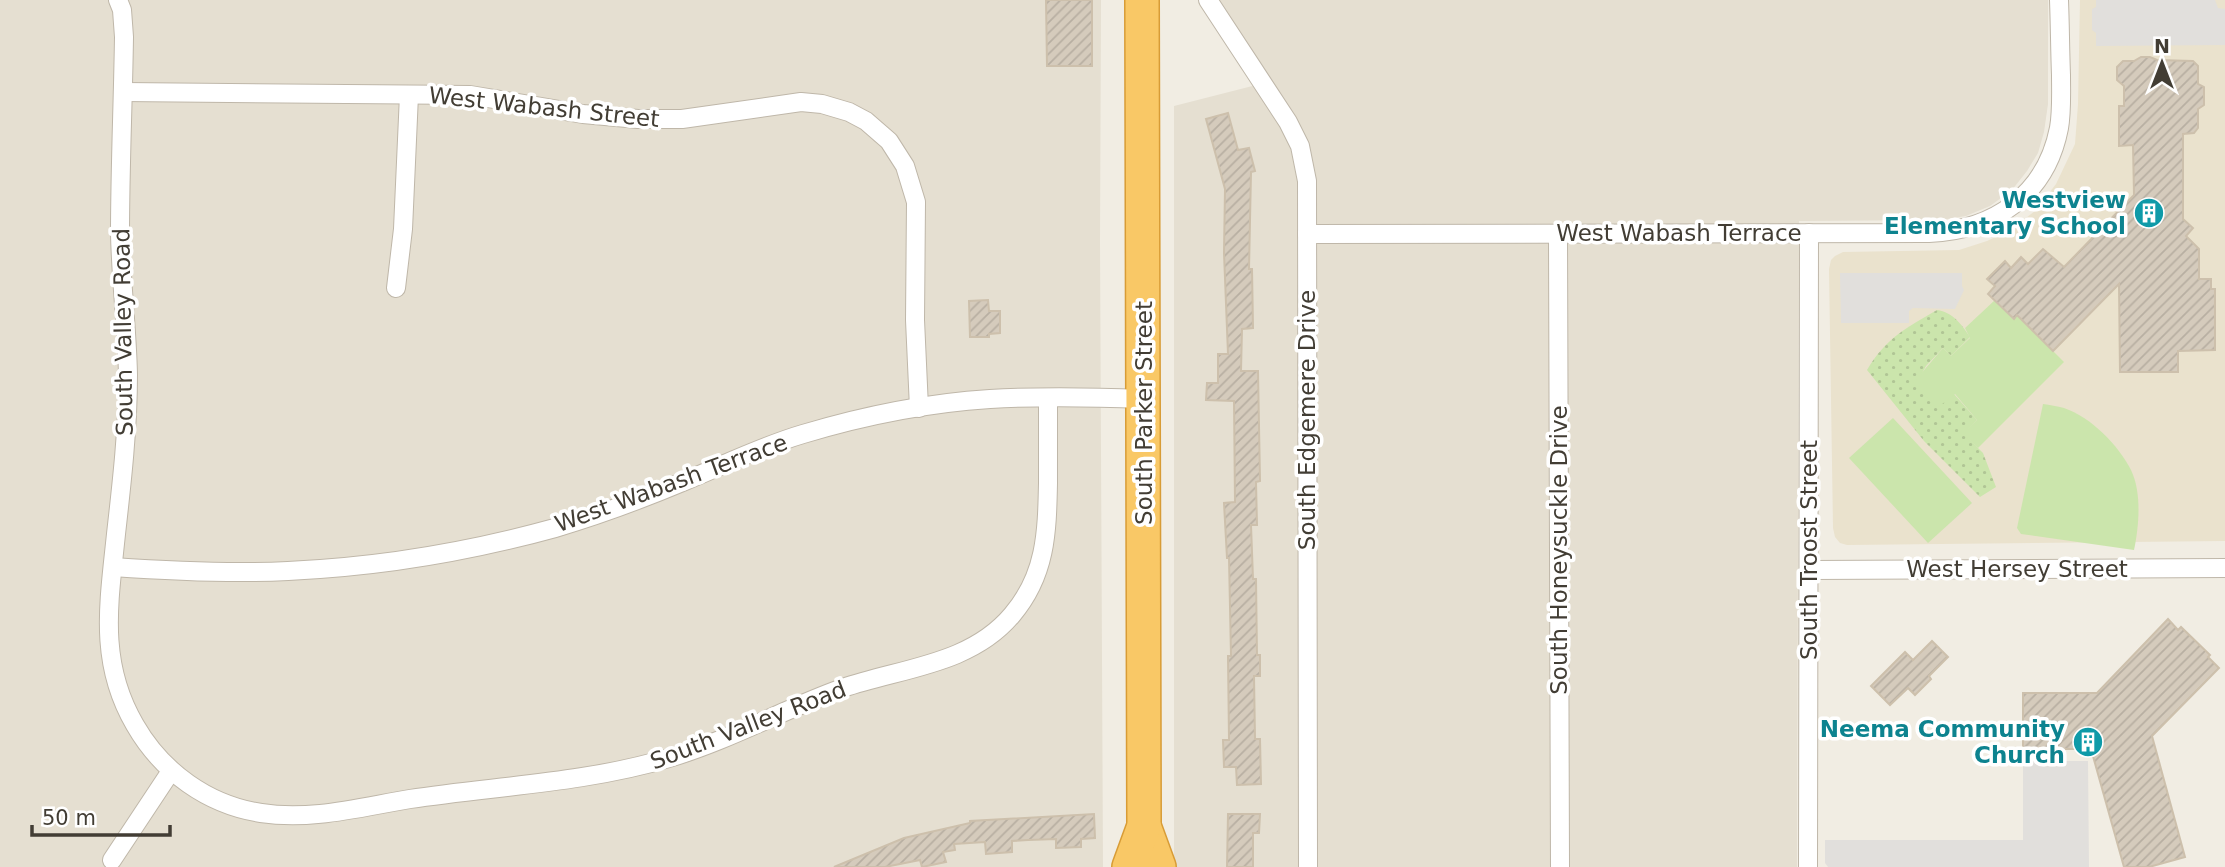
<svg xmlns="http://www.w3.org/2000/svg" width="2225" height="867" viewBox="0 0 2225 867" font-family="'DejaVu Sans',sans-serif">
	<style>
		.residential { fill: #e5dfd1 }
		.education { fill: #eae2cd }
		.park { fill: url(#park-dots) }
		.pitch { fill: #cbe5ac }
		.parking { fill: #e1dfdc }
		.building { fill: url(#building-hatch); stroke: #cdc0ac; stroke-width: 2 }
		.lines { fill: none; stroke-linecap: round; stroke-linejoin: round }
		.street-casing { stroke: #bfb7a9; stroke-width: 20 }
		.highway-casing { stroke: #d89c36; stroke-width: 36 }
		.street { stroke: #fff; stroke-width: 18 }
		.highway { stroke: #f9c866; stroke-width: 33 }
		.labels { text-anchor: middle; dominant-baseline: central; stroke-width: 7; stroke-linejoin: round; paint-order: stroke }
		.street-label { font-size: 23px; fill: #423d34; stroke: #fff }
		.culture-label { font-size: 23px; font-weight: bold; fill: #0d838f; stroke: #fff; text-anchor: end }
	</style>
	<defs>
		<pattern id="park-dots" width="8" height="8" patternUnits="userSpaceOnUse" patternTransform="scale(1.75)"><rect width="8" height="8" fill="#cbe5ac"/><path d="M2 2h.1M6 6h.1" fill="none" stroke="#b0c595" stroke-width="1.8" stroke-linecap="round"/></pattern>
		<pattern id="building-hatch" width="6" height="6" patternUnits="userSpaceOnUse" patternTransform="scale(1.75)"><rect width="6" height="6" fill="#d5cbbc"/><path d="M-1 1l2-2M0 6l6-6M5 7l2-2" fill="none" stroke="#b8afa2"/></pattern>
	</defs>
	<rect width="100%" height="100%" fill="#f1ede3"/>
	<g class="residential">
		<polygon points="0,0 1101,0 1100,241 1103,867 0,867"/>
		<polygon points="1219,0 2048,0 2048,104 2044,132 2038,153 2027,171 2012,190 1990,206 1966,216 1941,220 1799,221 1797,867 1174,867 1174,106 1272,81"/>
	</g>
	<polygon class="education" points="2080,0 2225,0 2225,541 1847,545 1840,543 1835,537 1833,528 1829,269 1831,260 1835,256 1843,252 1959,250 1987,241 2010,230 2035,211 2056,184 2075,144 2078,104"/>
	<path class="park" d="M1937 310C1953 312 1962 325 1970 337L1951 356 1943 348 1926 366 1920 377 1954 394 1977 420 1964 434 1983 453 1996 487 1980 497 1924 441 1867 370C1886 338 1906 328 1937 310Z"/>
	<g class="pitch">
		<polygon points="1995,300 2013,319 2017,315 2064,362 1978,448 1963,434 1977,420 1955,394 1937,408 1913,383 1943,348 1951,356 1970,338 1965,328"/>
		<path d="M2043 404C2050 405 2057 406 2064 408 2091 417 2118 445 2131 470 2142 493 2139 526 2134 550L2021 534 2017 528Z"/>
		<polygon points="1893,418 1972,503 1928,543 1849,458"/>
	</g>
	<g class="parking">
		<polygon points="2096,0 2215,0 2218,8 2225,9 2225,45 2096,46 2096,33 2092,30 2092,9 2096,7"/>
		<polygon points="1840,273 1962,273 1962,286 1964,290 1955,309 1913,308 1909,311 1909,323 1841,323"/>
		<polygon points="2023,761 2088,761 2089,867 1828,867 1825,863 1825,840 2023,840"/>
	</g>
	<g class="building">
		<polygon points="1046,0 1092,0 1092,66 1047,66"/>
		<polygon points="2141,57 2150,57 2157,60 2193,61 2198,66 2198,84 2204,87 2204,105 2198,109 2198,128 2194,133 2183,134 2183,219 2193,228 2186,236 2199,249 2199,279 2211,279 2211,289 2215,289 2215,350 2178,351 2178,372 2120,372 2119,284 2053,351 2017,315 2014,319 1988,294 1995,286 1987,279 2005,261 2011,268 2021,257 2028,264 2043,249 2064,267 2134,195 2133,145 2119,146 2119,106 2124,106 2124,86 2117,80 2117,67 2123,61 2134,61"/>
		<polygon points="1228,113 1238,150 1249,148 1255,171 1251,172 1249,269 1252,269 1253,328 1242,329 1241,371 1258,371 1260,481 1256,482 1257,525 1251,525 1253,579 1256,579 1257,655 1260,655 1260,676 1254,676 1255,739 1260,739 1261,784 1237,785 1236,767 1224,767 1223,740 1229,740 1228,656 1231,656 1229,558 1227,558 1224,503 1235,502 1234,401 1206,400 1207,383 1218,383 1218,354 1228,354 1224,253 1225,189 1206,119"/>
		<polygon points="988,300 989,311 1000,311 1000,333 989,334 989,337 970,337 969,301"/>
		<polygon points="2168,619 2178,630 2181,627 2210,655 2208,657 2219,668 2152,736 2185,857 2149,867 2124,867 2091,749 2023,749 2023,693 2097,693"/>
		<polygon points="1932,641 1948,657 1929,676 1931,679 1915,695 1908,688 1890,705 1871,686 1905,652 1913,660"/>
		<polygon points="1094,814 1095,838 1081,839 1081,847 1056,848 1056,839 1028,840 1012,841 1012,852 986,854 985,842 954,844 955,850 943,852 946,862 922,867 920,860 885,867 834,867 904,838 970,823 970,821"/>
		<polygon points="1228,814 1260,814 1259,833 1253,833 1253,867 1227,867"/>
	</g>
	<g class="lines">
		<g class="street-casing">
			<g id="street">
				<path d="M118 0 122 10 124 37C123 103 120 169 120 234 121 281 127 328 128 375 128 428 122 481 116 534 109 603 98 662 135 725 162 772 208 805 261 813 311 821 361 807 410 799 496 786 585 783 669 758 730 740 784 709 843 688 901 668 970 665 1012 615 1046 575 1047 533 1048 483 1048 455 1048 427 1048 398"/>
				<polyline points="1208,0 1288,122 1300,146 1307,181 1308,867"/>
				<polyline points="123,92 470,95 583,114 638,119 682,119 801,102 822,104 849,112 866,121 889,141 905,166 916,202 915,320 919,408"/>
				<path d="M1307 234 1929 233C1994 230 2046 195 2059 128 2062 111 2061 92 2061 75 2060 50 2060 25 2059 0"/>
				<polyline points="1558,234 1560,867"/>
				<polyline points="396,288 403,229 409,95"/>
				<path d="M113 567C171 571 229 574 288 571 377 567 468 552 555 528 599 515 642 499 685 481 724 465 762 446 803 434 863 416 927 403 990 399 1041 396 1093 397 1144 399"/>
				<polyline points="1810,570 2225,568"/>
				<polyline points="112,860 171,771"/>
				<polyline points="1808,867 1809,233"/>
			</g>
		</g>
		<g class="highway-casing">
			<g id="highway">
				<polyline points="1144,826 1159,867"/>
				<polyline points="1129,867 1144,826 1142,0"/>
			</g>
		</g>
		<use href="#street" class="street"/>
		<use href="#highway" class="highway"/>
	</g>
	<defs>
		<g id="building-disc" transform="scale(1.575)"><circle r="9.5" fill="#0f9aa8" stroke="#fff"/><path d="M-4-6H4V6H1V3H-1V6H-4ZM-2.5-4.3h1.7v1.8h-1.7ZM.8-4.3h1.7v1.8H.8ZM-2.5-1h1.7V.8h-1.7ZM.8-1h1.7V.8H.8Z" fill="#fff"/></g>
	</defs>
	<g fill-rule="evenodd">
		<use href="#building-disc" x="2149" y="213"/>
		<use href="#building-disc" x="2088" y="742"/>
	</g>
	<g class="labels">
		<g class="street-label">
			<text transform="translate(544 107) rotate(6)">West Wabash Street</text>
			<text x="1679" y="233">West Wabash Terrace</text>
			<text transform="translate(123 332) rotate(-91)">South Valley Road</text>
			<text transform="translate(1144 413) rotate(-90)">South Parker Street</text>
			<text transform="translate(1307 420) rotate(-90)">South Edgemere Drive</text>
			<text transform="translate(671 483) rotate(-20)">West Wabash Terrace</text>
			<text transform="translate(1559 550) rotate(-90)">South Honeysuckle Drive</text>
			<text transform="translate(1809 550) rotate(-90)">South Troost Street</text>
			<text x="2017" y="569">West Hersey Street</text>
			<text transform="translate(748 725) rotate(-21)">South Valley Road</text>
		</g>
		<g class="culture-label">
			<text x="2126" y="200">Westview<tspan x="2126" dy="26">Elementary School</tspan></text>
			<text x="2065" y="729">Neema Community<tspan x="2065" dy="26">Church</tspan></text>
		</g>
	</g>
	<g transform="translate(2162 63)" stroke="#ffffff" stroke-width="5" paint-order="stroke">
	<path d="M0-5L12 26L0 18L-12 26Z" fill="#423d34"/>
	<text y="-10" font-size="19" font-weight="bold" text-anchor="middle" fill="#423d34">N</text>
	</g>
	<path d="M32 825v10h138v-10" fill="none" stroke="#423d34" stroke-width="3.5"/>
	<text x="42" y="825" font-size="21" fill="#423d34" stroke="#ffffff" stroke-width="5" paint-order="stroke">50 m</text>
</svg>
